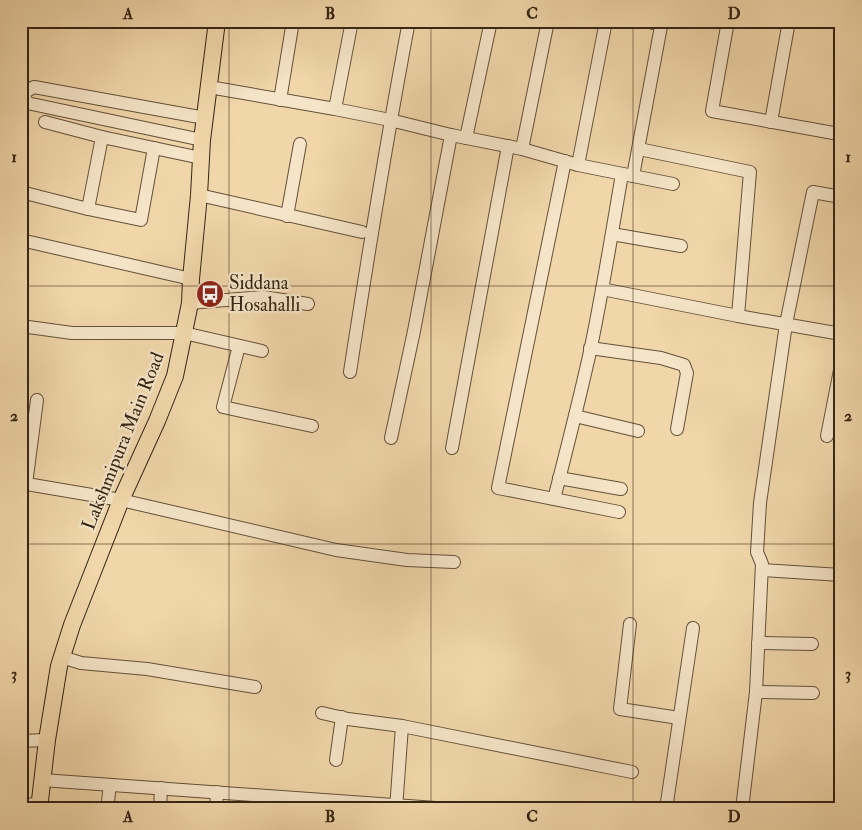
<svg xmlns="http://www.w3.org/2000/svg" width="862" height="830" viewBox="0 0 862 830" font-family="'IM FELL Double Pica',serif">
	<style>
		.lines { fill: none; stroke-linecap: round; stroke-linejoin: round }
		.minor-casing { stroke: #64513a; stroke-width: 14 }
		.major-casing { stroke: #362515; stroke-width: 18 }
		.minor { stroke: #f5e4c7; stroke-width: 12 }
		.major { stroke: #f0d6a9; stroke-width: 16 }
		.grid { fill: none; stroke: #362515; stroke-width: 1; stroke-opacity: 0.55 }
		.labels { text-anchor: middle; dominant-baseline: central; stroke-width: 4.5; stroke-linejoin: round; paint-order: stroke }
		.poi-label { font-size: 19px; fill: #362515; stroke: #f5e4c7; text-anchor: start }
		.street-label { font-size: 19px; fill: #362515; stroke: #f5e4c7 }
		.neatline { fill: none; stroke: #362515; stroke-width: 2 }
		.grid-label { font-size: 16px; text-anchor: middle; font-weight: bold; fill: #362515 }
	</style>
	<rect width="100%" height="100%" fill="#f0d6a9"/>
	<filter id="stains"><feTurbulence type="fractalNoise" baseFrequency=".004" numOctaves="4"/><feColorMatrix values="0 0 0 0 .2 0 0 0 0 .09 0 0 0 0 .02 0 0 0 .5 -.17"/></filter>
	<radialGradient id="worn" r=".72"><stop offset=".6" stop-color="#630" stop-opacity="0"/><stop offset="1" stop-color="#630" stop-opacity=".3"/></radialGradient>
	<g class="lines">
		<g class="minor-casing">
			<g id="minor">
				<polyline points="645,21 662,25"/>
				<polyline points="728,21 712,111 839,134 841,124"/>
				<polyline points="209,87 335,109 390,120 451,135 522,149 578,165 673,184"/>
				<polyline points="21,93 23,93 34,87 205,118"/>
				<polyline points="23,93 27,103 202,140"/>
				<polyline points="280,100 293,21"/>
				<polyline points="335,109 352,21"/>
				<polyline points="45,122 102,137"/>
				<polyline points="771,122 789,21"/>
				<polyline points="466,138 491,21"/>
				<polyline points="522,149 548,21"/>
				<polyline points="639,149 750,172 738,316"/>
				<polyline points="565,161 498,488 619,512"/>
				<polyline points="578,165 606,21"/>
				<polyline points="633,176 662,21"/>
				<polyline points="21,192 88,209 141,220 154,148"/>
				<polyline points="199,195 362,232"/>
				<polyline points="88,209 102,137 201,158"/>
				<polyline points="287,216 300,144"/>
				<polyline points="612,234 681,246"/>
				<polyline points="21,240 191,279"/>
				<polyline points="602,289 738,316 841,334"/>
				<polyline points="190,303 263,297 308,304"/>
				<polyline points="21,326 72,333 184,333 262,351"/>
				<polyline points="239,346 223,407 312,426"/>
				<polyline points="590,348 661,358 684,365 687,373 677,429"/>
				<path d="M350 372C368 255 387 138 409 21"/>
				<polyline points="575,416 638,431"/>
				<polyline points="827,436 841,365"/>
				<polyline points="391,438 414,331 451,135"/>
				<polyline points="452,448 508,146"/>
				<polyline points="559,478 621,489"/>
				<polyline points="21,483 121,500 336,550 407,560 454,562"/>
				<polyline points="26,484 37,400"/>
				<path d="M554 499C567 448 580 398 591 347 603 289 612 232 622 174"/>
				<polyline points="762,570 841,575"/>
				<polyline points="630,624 620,709 679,718"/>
				<polyline points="758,643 812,644"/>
				<polyline points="62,657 81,663 147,669 255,687"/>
				<polyline points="756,692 813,693"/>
				<polyline points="322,713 348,719 402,726 632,772"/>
				<polyline points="21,741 47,740"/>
				<polyline points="336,760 342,717"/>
				<polyline points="42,780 450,809"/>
				<polyline points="21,805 39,804"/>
				<polyline points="107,809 110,785"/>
				<polyline points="160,809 161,788"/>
				<polyline points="216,809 217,792"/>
				<polyline points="396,809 402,726"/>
				<polyline points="666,809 693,628"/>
				<polyline points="742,809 756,692 762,564 757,552 760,503 786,324 813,192 841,197"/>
			</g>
		</g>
		<g class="major-casing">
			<polyline id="major" points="39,809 47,740 59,666 72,625 121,500 157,421 175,376 190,303 191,279 199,195 202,140 217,21"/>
		</g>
		<use href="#minor" class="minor"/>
		<use href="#major" class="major"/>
	</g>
	<path class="grid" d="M229 21V809M431 21V809M633 21V809M21 286H841M21 544H841"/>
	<defs>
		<g id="bus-disc" transform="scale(1.4375)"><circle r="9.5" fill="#8f2418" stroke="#f5e4c7"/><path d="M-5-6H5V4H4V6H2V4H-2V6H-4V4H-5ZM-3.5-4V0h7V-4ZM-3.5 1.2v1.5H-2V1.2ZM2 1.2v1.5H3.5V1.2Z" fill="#fff"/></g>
	</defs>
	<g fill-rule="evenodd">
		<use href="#bus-disc" x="210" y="294"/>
	</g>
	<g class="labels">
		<g class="poi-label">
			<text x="229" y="283">Siddana<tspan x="229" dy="22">Hosahalli</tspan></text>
		</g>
		<g class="street-label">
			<text transform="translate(123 441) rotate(-68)">Lakshmipura Main Road</text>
		</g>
	</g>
	<rect width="862" height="830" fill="none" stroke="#f0d6a9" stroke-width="55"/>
	<rect x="28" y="28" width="806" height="774" class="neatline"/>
	<g class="grid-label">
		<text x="128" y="19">A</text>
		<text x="330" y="19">B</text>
		<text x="532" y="19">C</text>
		<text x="734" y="19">D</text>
		<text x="14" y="162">1</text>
		<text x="848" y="162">1</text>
		<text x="14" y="421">2</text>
		<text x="848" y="421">2</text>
		<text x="14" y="679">3</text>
		<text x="848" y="679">3</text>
		<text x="128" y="822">A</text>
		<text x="330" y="822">B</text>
		<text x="532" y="822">C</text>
		<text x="734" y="822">D</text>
	</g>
	<rect width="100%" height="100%" filter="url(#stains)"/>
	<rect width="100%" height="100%" fill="url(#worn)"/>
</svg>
